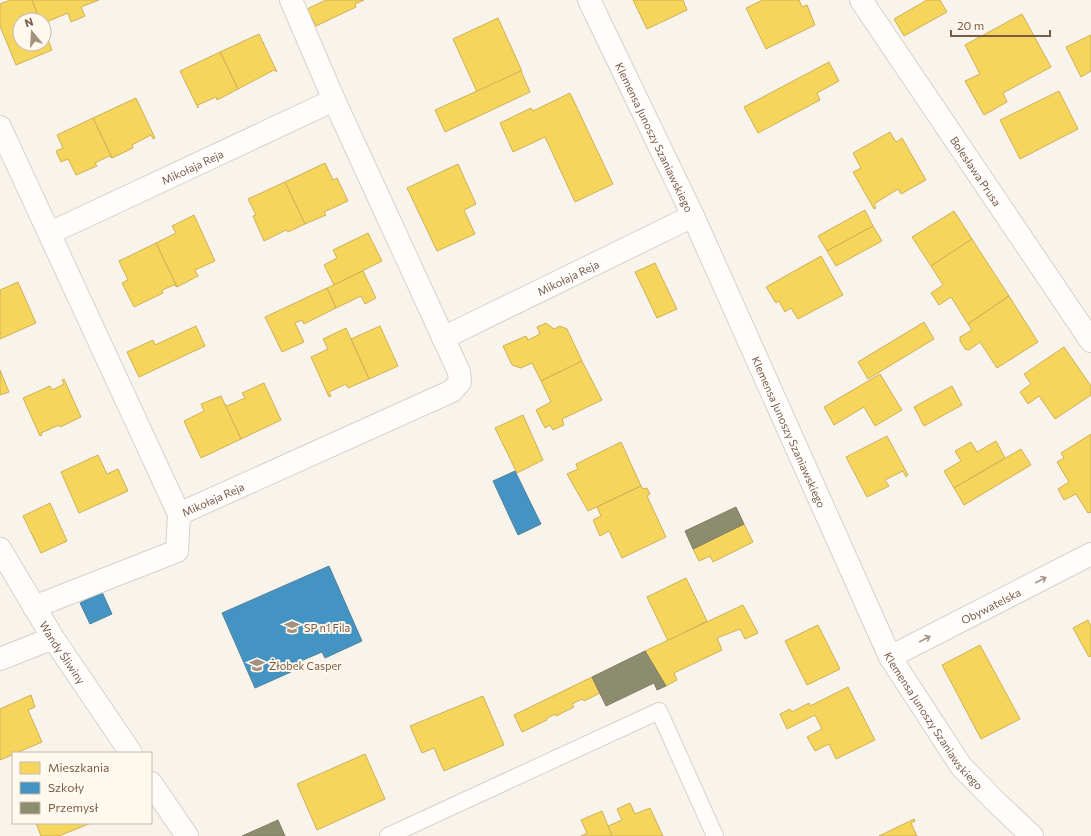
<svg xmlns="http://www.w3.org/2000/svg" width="1091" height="836" viewBox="0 0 1091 836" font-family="Commissioner,sans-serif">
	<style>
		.homes { fill: #f6d55c; stroke: #d0b056 }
		.schools { fill: #4393c3; stroke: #53829e }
		.industry { fill: #8c8c6e; stroke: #867d62 }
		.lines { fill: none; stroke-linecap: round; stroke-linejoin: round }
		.lane-casing { stroke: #d7d1c9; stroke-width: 18 }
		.street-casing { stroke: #d7d1c9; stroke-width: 24 }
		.secondary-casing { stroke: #d7d0c7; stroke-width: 24 }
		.lane { stroke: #fefdfc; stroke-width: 16 }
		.street { stroke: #fefdfc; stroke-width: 22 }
		.secondary { stroke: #fefdfc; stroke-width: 22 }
		.oneway { stroke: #a89486 }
		.labels { text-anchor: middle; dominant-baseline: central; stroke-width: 4; stroke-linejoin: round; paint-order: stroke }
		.street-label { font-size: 11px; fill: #795b47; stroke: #fff9ed }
		.poi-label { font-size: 11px; fill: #795b47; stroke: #fff9ed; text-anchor: start }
	</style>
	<rect width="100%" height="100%" fill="#f8f4eb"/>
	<g class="homes">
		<polygon points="10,0 32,0 40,20 20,20 20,44 44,44 44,29 52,50 16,65 0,26 0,4"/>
		<polygon points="32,0 99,0 81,7 85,16 71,22 68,13 44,23 44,20 40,20"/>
		<polygon points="326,0 364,0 355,4 356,7 316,26 307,9"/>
		<polygon points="633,0 683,0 687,10 647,29"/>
		<polygon points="763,0 799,0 802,7 807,5 815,25 766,49 746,8"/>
		<polygon points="927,0 940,0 947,12 904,36 894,19"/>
		<polygon points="1022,14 1051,67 1003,93 1007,102 984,115 965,81 980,74 965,45"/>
		<polygon points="498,18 522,71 477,92 453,39"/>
		<polygon points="259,34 277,72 274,70 238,89 220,52"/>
		<polygon points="1091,35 1091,71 1081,77 1066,47"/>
		<polygon points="220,52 238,89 217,100 216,97 198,105 198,108 180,71"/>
		<polygon points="829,62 839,81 817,93 820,100 758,133 744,107"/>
		<polygon points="521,71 530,92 445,132 435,110"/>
		<polygon points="1059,91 1078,129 1020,159 1000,120"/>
		<polygon points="570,93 613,184 575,202 545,137 513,152 500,123 531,108 533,111"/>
		<polygon points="136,98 155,138 153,139 151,135 132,145 133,148 112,158 93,118"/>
		<polygon points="93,118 112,158 109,156 95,163 97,166 76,175 68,159 61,162 56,151 63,148 57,135"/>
		<polygon points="890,132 896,142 902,138 926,180 901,194 898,189 874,204 876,208 874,209 853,172 861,168 853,153"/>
		<polygon points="325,163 333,180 337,178 348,201 324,212 326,215 305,224 285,182"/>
		<polygon points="458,164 476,204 464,210 475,234 437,251 407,188"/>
		<polygon points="285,182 305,224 288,232 286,230 264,241 253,216 256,215 248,199"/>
		<polygon points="865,210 873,226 827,251 818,236"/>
		<polygon points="954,211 972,239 931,266 912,237"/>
		<polygon points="194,215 215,261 195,270 198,276 177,287 156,243 176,233 172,226"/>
		<polygon points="873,226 882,241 836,266 827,251"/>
		<polygon points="368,233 382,261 334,285 324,265 337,258 333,250"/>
		<polygon points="972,239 1009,296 968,324 951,297 939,305 931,293 943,285 931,266"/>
		<polygon points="156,243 177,287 174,285 162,290 163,293 134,307 122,283 128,280 119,261"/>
		<polygon points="821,256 843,295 798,319 791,308 785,312 779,301 776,303 766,287"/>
		<polygon points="655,263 677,309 657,318 635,272"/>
		<polygon points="363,271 376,298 365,304 361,296 336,308 327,288"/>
		<polygon points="18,282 36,323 0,339 0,290"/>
		<polygon points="327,288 336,308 304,324 302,320 295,323 304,342 282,352 265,317"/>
		<polygon points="1009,296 1038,342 997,368 980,342 969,350 965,349 960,341 960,337 972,330 968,324"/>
		<polygon points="924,322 934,339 868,379 858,362"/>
		<polygon points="546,323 554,329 560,326 567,329 582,361 541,381 532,363 521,368 512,365 503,346 526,336 528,340 540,334 537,327"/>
		<polygon points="196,326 205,346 139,377 127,352 153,340 155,345"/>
		<polygon points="380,326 398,366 369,379 351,339"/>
		<polygon points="346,328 369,379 348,388 346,384 329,392 331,396 329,397 311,357 328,349 323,339"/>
		<polygon points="1064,347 1091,386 1091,395 1055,419 1039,396 1028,404 1020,392 1031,384 1024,374"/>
		<polygon points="582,361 602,400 562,419 564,425 553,430 550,425 545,428 536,410 551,402 541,381"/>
		<polygon points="0,370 9,392 0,395"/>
		<polygon points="880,374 902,410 875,426 864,407 834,425 824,407"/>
		<polygon points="64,379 81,417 60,427 59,425 41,433 42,435 40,436 23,398 50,386 52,390 64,384 62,380"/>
		<polygon points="264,383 281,420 241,439 223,402 227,406 245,398 242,393"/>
		<polygon points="952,386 962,405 924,426 914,407"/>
		<polygon points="221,396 241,439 201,458 184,421 204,411 201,404"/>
		<polygon points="523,415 543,460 517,473 495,428"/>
		<polygon points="1091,434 1091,512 1088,513 1076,494 1064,500 1058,489 1069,482 1057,462 1064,458 1061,453"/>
		<polygon points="887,436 908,475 906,477 903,471 885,480 889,486 867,497 846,457"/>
		<polygon points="996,441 1005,458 954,488 944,471 961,461 955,451 971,442 977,452"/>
		<polygon points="621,442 641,486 588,511 567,474 578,469 576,464"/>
		<polygon points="1021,449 1031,465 964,505 954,488"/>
		<polygon points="98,455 107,474 118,469 128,491 79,513 61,472"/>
		<polygon points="641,486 643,489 647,488 650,494 647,496 666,537 622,558 609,531 600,536 593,520 601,516 597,507"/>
		<polygon points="50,503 67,541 41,553 23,516"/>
		<polygon points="744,524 753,542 713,562 710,556 699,561 693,549"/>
		<polygon points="686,578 707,621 668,641 647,597"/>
		<polygon points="743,605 758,633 745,639 740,629 717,638 722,650 674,673 677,680 666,686 645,651"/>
		<polygon points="1088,620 1091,626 1091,656 1089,657 1073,628"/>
		<polygon points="818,625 840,669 807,685 785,641"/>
		<polygon points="980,645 1020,719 981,739 942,665"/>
		<polygon points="592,677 600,693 584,701 582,699 572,704 574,707 556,716 555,714 546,719 547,720 522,732 514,715"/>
		<polygon points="848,687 875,740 836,759 829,744 815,751 807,737 822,729 815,715 787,729 780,714 790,709 792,712 809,703 810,706"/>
		<polygon points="31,695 35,707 28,710 42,742 0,760 0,709"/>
		<polygon points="483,696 504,745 444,771 434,748 422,753 410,726"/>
		<polygon points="365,754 385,799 317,830 297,784"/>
		<polygon points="630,803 635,814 650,808 663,836 612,836 608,826 622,820 617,809"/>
		<polygon points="602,811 612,836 581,836 587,833 581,820"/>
		<polygon points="914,819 915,821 911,823 917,836 879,836"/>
		<polygon points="36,823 91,823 59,836 41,836"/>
	</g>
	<g class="schools">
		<polygon points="515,471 541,524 518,535 493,481"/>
		<polygon points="329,566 362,641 325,658 322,652 289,666 291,672 255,688 222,613"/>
		<polygon points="102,592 112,614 90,624 80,603"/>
	</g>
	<g class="industry">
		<polygon points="736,507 744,524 693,549 685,531"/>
		<polygon points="645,651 666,686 657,690 654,683 606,706 592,677"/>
		<polygon points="278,820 285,836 242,836"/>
	</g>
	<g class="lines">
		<g class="lane-casing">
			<polyline id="lane" points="388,836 659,711 715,836"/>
		</g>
		<g class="street-casing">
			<g id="street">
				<path id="s1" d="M861 0 1091 341"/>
				<polyline points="0,127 179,514 177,551 34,607"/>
				<path id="s2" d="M50 233 334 100"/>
				<path id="s3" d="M443 338 693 216"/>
				<path id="s4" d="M179 514 452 391 460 382 459 372 334 100 291 0"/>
				<path id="s5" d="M0 549 53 638 131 753"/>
				<path id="s6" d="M890 657 1091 554"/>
				<polyline points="0,659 53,638"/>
				<polyline points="151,783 187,836"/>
			</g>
		</g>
		<g class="secondary-casing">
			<g id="secondary">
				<path id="s7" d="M589 0 693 216 890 657 961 766 995 801 1032 836"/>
			</g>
		</g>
		<use href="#lane" class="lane"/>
		<use href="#street" class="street"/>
		<use href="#secondary" class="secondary"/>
	</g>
	<defs><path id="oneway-shaft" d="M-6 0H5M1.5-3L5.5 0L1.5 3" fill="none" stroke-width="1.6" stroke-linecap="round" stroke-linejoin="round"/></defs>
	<g class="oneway">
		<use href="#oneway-shaft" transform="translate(1041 580) rotate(-27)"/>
		<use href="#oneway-shaft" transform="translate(925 639) rotate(-27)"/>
	</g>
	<defs>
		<g id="school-bare" transform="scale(1.2)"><path d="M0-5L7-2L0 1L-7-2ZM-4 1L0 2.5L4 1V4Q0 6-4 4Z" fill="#a59180" stroke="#fff9ed" stroke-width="2.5" paint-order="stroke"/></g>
	</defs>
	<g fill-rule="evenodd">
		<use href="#school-bare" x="292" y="627"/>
		<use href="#school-bare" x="257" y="665"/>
	</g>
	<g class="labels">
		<g class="street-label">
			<text stroke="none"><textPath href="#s7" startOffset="152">Klemensa Junoszy Szaniawskiego</textPath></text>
			<text stroke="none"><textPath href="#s2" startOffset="157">Mikołaja Reja</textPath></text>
			<text stroke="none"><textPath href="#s1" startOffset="206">Bolesława Prusa</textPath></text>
			<text stroke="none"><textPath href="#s3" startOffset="139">Mikołaja Reja</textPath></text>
			<text stroke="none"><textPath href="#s7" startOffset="476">Klemensa Junoszy Szaniawskiego</textPath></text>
			<text stroke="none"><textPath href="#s4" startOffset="37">Mikołaja Reja</textPath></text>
			<text stroke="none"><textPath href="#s6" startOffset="113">Obywatelska</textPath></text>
			<text stroke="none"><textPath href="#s5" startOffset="121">Wandy Śliwiny</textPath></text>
			<text stroke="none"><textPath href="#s7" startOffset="800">Klemensa Junoszy Szaniawskiego</textPath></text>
		</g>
		<g class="poi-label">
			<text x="304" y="627">SP n1 Fila</text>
			<text x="269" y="665">Żłobek Casper</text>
		</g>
	</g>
	<rect x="12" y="752" width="140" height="72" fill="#fff9ed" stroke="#c9baab"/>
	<rect x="20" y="762" width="20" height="12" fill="#f6d55c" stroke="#c9baab"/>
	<text x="48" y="772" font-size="12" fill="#795b47">Mieszkania</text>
	<rect x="20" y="782" width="20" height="12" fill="#4393c3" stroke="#c9baab"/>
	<text x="48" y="792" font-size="12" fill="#795b47">Szkoły</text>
	<rect x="20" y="802" width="20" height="12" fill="#8c8c6e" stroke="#c9baab"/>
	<text x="48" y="812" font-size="12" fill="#795b47">Przemysł</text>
	<g transform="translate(32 32) rotate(342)"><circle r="19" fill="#fff9ed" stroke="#c9baab"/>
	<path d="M0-3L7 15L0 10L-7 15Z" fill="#a59180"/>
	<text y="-6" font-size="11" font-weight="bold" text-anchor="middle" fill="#795b47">N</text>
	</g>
	<path d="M951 30v6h99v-6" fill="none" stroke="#795b47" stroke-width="2"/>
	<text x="957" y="30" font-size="12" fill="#795b47" stroke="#fff9ed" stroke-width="3" paint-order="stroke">20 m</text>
</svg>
